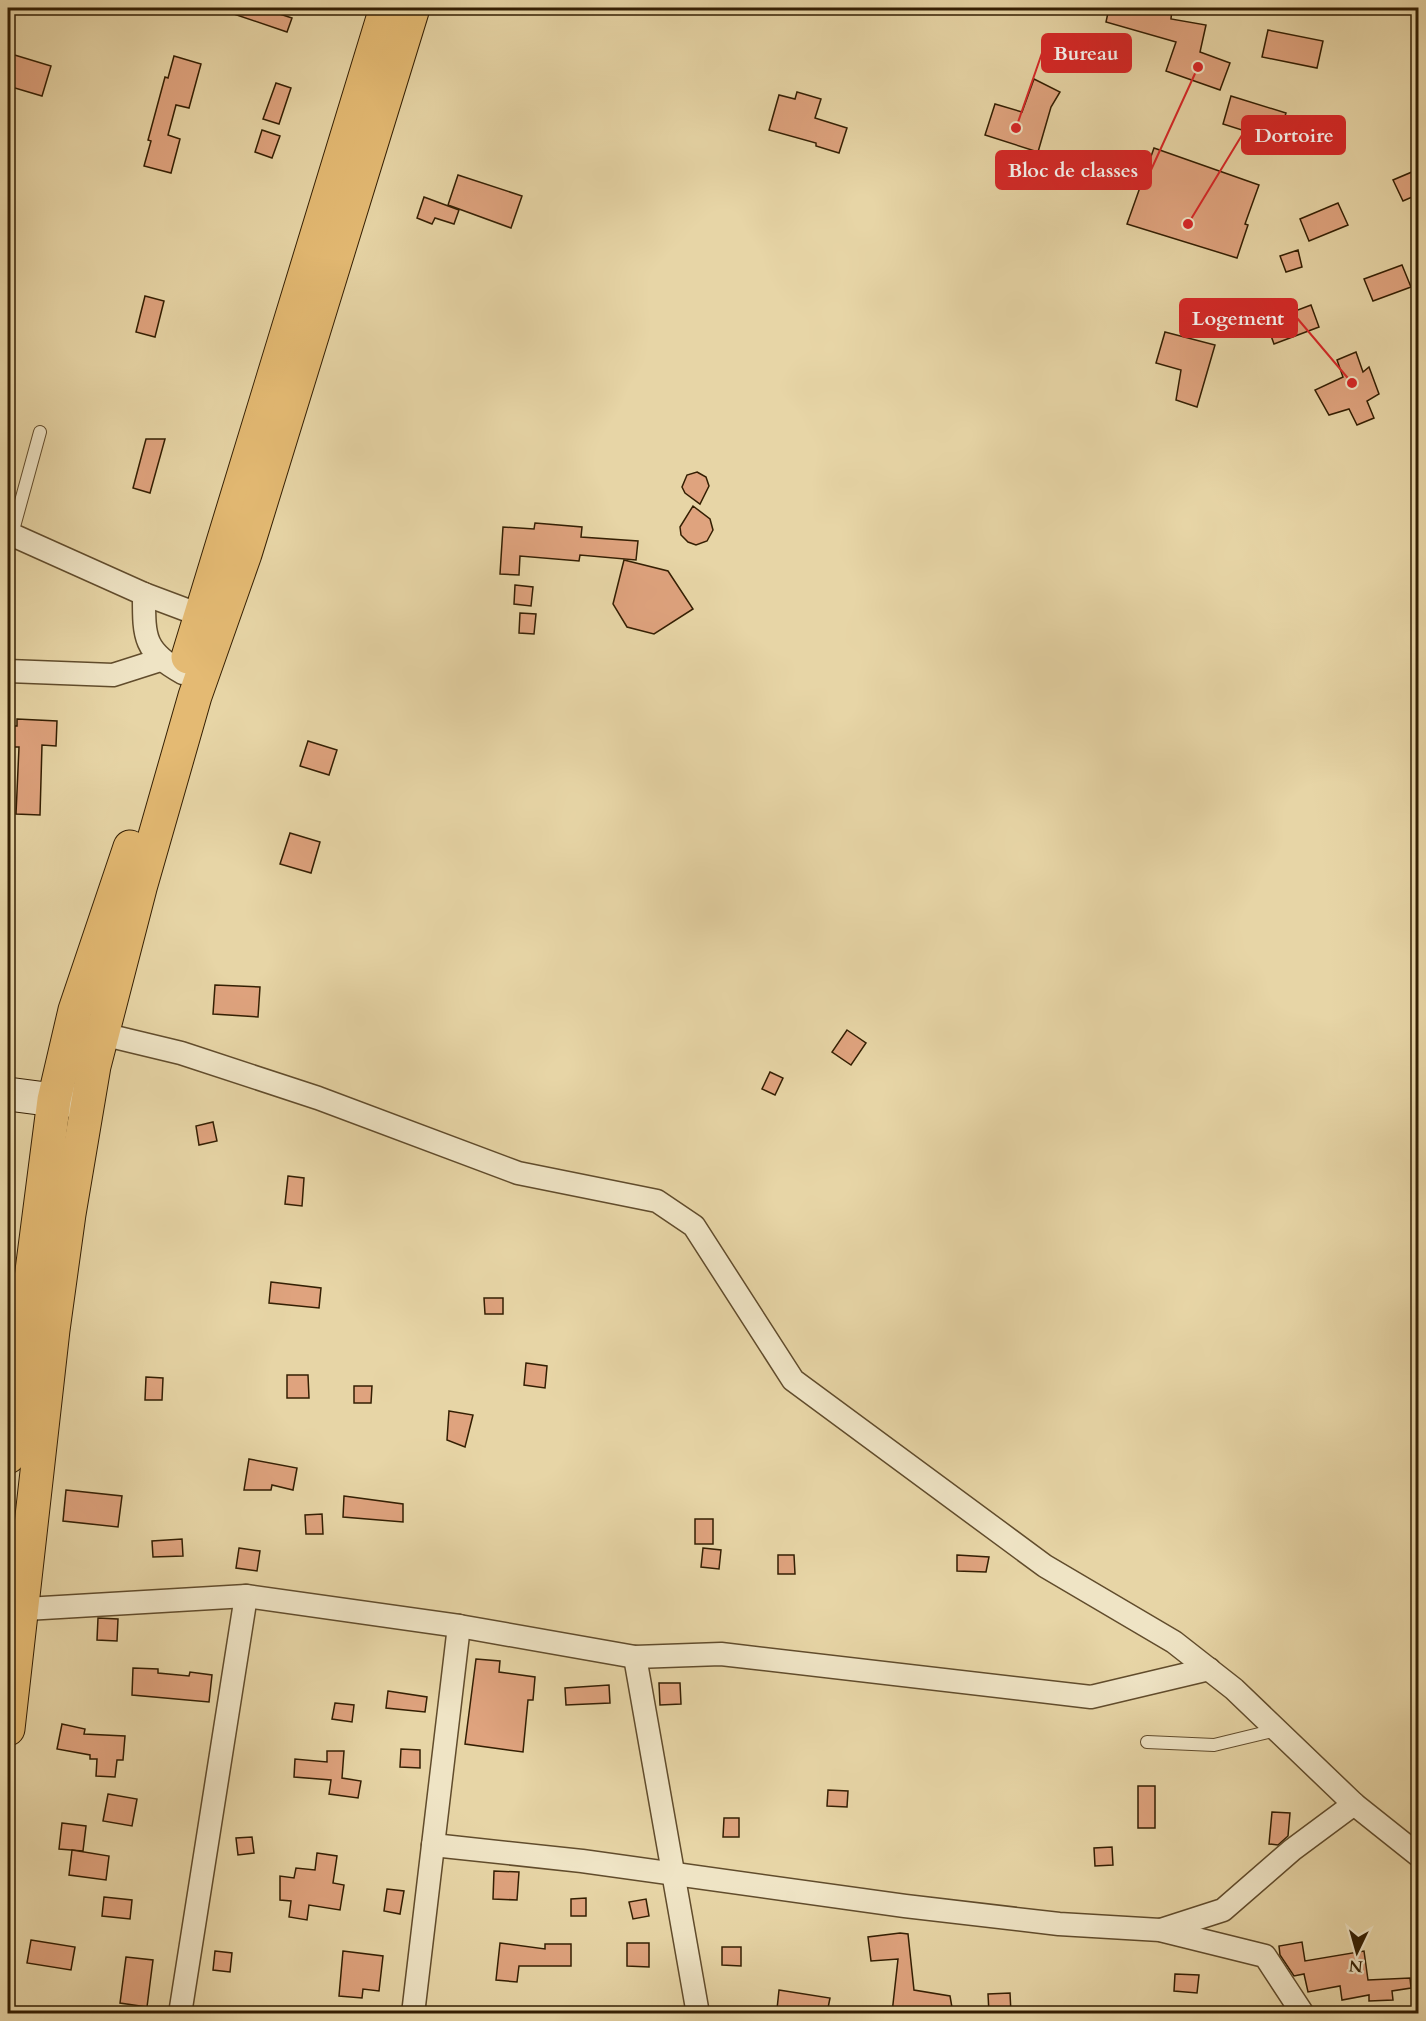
<svg xmlns="http://www.w3.org/2000/svg" width="1426" height="2021" viewBox="0 0 1426 2021" font-family="Cardo,serif">
	<style>
		.building { fill: #dfa37e; stroke: #341f03; stroke-width: 1.5 }
		.lines { fill: none; stroke-linecap: round; stroke-linejoin: round }
		.lane-casing { stroke: #614c2c; stroke-width: 14 }
		.street-casing { stroke: #614c2c; stroke-width: 25 }
		.secondary-casing { stroke: #341f03; stroke-width: 35 }
		.primary-casing { stroke: #341f03; stroke-width: 35 }
		.lane { stroke: #efe4c5; stroke-width: 12 }
		.street { stroke: #efe4c5; stroke-width: 22 }
		.secondary { stroke: #efe4c5; stroke-width: 33 }
		.primary { stroke: #e4ba73; stroke-width: 33 }
		.leader { fill: none; stroke: #d62828; stroke-width: 2 }
		.callout-dot { fill: #d62828; stroke: #efe4c5; stroke-width: 2 }
		.callout { fill: #d62828; stroke: #d62828; stroke-width: 2 }
		.callout-label { font-size: 20px; text-anchor: middle; font-weight: bold; fill: #fff }
	</style>
	<rect width="100%" height="100%" fill="#e7d5a6"/>
	<filter id="stains"><feTurbulence type="fractalNoise" baseFrequency=".00333" numOctaves="4"/><feColorMatrix values="0 0 0 0 .2 0 0 0 0 .09 0 0 0 0 .02 0 0 0 .5 -.17"/></filter>
	<radialGradient id="worn" r=".72"><stop offset=".6" stop-color="#630" stop-opacity="0"/><stop offset="1" stop-color="#630" stop-opacity=".3"/></radialGradient>
	<g class="building">
		<polygon points="223,8 261,8 292,18 287,32 222,10"/>
		<polygon points="1109,8 1165,8 1172,9 1171,19 1206,25 1200,52 1230,63 1220,90 1166,71 1176,42 1106,22"/>
		<polygon points="1268,30 1323,41 1317,68 1262,57"/>
		<polygon points="8,53 51,66 42,96 8,86"/>
		<polygon points="174,56 201,64 189,108 176,105 168,135 180,139 171,173 144,166 151,141 148,140 165,77 168,78"/>
		<polygon points="1034,79 1060,92 1051,107 1038,152 985,135 995,104 1022,112"/>
		<polygon points="276,83 291,88 279,124 263,119"/>
		<polygon points="797,92 821,99 815,118 847,128 839,153 816,146 816,143 769,130 779,95 795,99"/>
		<polygon points="1231,96 1286,113 1277,141 1223,124"/>
		<polygon points="262,130 280,136 272,158 255,152"/>
		<polygon points="1154,148 1259,185 1245,224 1248,225 1237,258 1127,224"/>
		<polygon points="1419,169 1419,194 1403,201 1393,180"/>
		<polygon points="458,175 522,196 511,228 448,205"/>
		<polygon points="424,197 459,210 454,224 435,218 432,224 417,218"/>
		<polygon points="1338,203 1348,225 1309,241 1300,219"/>
		<polygon points="1298,250 1302,267 1286,272 1280,256"/>
		<polygon points="1402,265 1411,287 1373,301 1364,279"/>
		<polygon points="145,296 164,301 155,337 136,332"/>
		<polygon points="1311,305 1319,327 1274,344 1266,322"/>
		<polygon points="1165,332 1215,345 1197,407 1176,400 1181,370 1156,363"/>
		<polygon points="1356,352 1363,372 1369,367 1379,394 1367,401 1374,418 1357,425 1349,409 1329,415 1315,390 1343,377 1337,360"/>
		<polygon points="146,439 165,439 150,493 133,488"/>
		<polygon points="697,472 706,477 709,486 700,504 685,493 682,487 687,475"/>
		<polygon points="693,506 710,519 713,530 707,541 696,545 688,542 681,535 680,527"/>
		<polygon points="535,523 582,527 581,537 638,541 636,560 580,555 579,561 520,556 519,575 500,574 503,527 534,529"/>
		<polygon points="624,560 668,571 693,609 654,634 627,627 613,604"/>
		<polygon points="515,585 533,587 531,606 514,604"/>
		<polygon points="520,613 536,614 534,634 519,633"/>
		<polygon points="17,719 57,721 56,746 42,745 40,815 16,814 19,747 8,747 8,726 17,726"/>
		<polygon points="308,741 337,750 329,775 300,766"/>
		<polygon points="290,833 320,842 311,873 280,864"/>
		<polygon points="215,985 260,987 258,1017 213,1014"/>
		<polygon points="847,1030 866,1043 851,1065 832,1052"/>
		<polygon points="770,1072 783,1078 775,1095 762,1089"/>
		<polygon points="213,1122 217,1141 199,1145 196,1126"/>
		<polygon points="288,1176 304,1178 302,1206 285,1204"/>
		<polygon points="271,1282 321,1288 319,1308 269,1303"/>
		<polygon points="484,1298 503,1298 503,1314 485,1314"/>
		<polygon points="526,1363 547,1366 545,1388 524,1385"/>
		<polygon points="287,1375 308,1375 309,1398 287,1398"/>
		<polygon points="146,1377 163,1378 162,1400 145,1400"/>
		<polygon points="354,1386 372,1386 371,1403 354,1403"/>
		<polygon points="449,1411 473,1415 465,1447 447,1440"/>
		<polygon points="249,1459 297,1468 293,1490 272,1485 271,1490 244,1490"/>
		<polygon points="66,1490 122,1496 118,1527 63,1521"/>
		<polygon points="344,1496 403,1504 403,1522 343,1517"/>
		<polygon points="322,1514 323,1534 306,1534 305,1515"/>
		<rect x="695" y="1519" width="18" height="25"/>
		<polygon points="182,1539 183,1556 153,1557 152,1541"/>
		<polygon points="239,1548 260,1551 257,1571 236,1568"/>
		<polygon points="703,1548 721,1550 719,1569 701,1567"/>
		<polygon points="778,1555 794,1555 795,1574 778,1574"/>
		<polygon points="957,1555 989,1557 986,1572 957,1571"/>
		<polygon points="98,1618 118,1619 117,1641 97,1640"/>
		<polygon points="476,1659 500,1661 499,1672 535,1677 533,1700 528,1700 523,1752 465,1744"/>
		<polygon points="133,1668 158,1669 158,1673 189,1676 190,1672 212,1675 209,1702 132,1695"/>
		<polygon points="659,1683 680,1683 681,1704 660,1705"/>
		<polygon points="609,1685 610,1703 566,1705 565,1688"/>
		<polygon points="388,1691 427,1697 425,1712 386,1708"/>
		<polygon points="335,1703 354,1705 352,1722 332,1719"/>
		<polygon points="62,1724 85,1729 84,1734 125,1736 123,1760 117,1760 115,1777 96,1776 97,1759 90,1759 90,1755 57,1749"/>
		<polygon points="401,1749 420,1750 420,1768 400,1767"/>
		<polygon points="327,1751 344,1751 342,1778 361,1781 358,1798 329,1794 331,1780 294,1777 295,1759 327,1762"/>
		<rect x="1138" y="1786" width="17" height="42"/>
		<polygon points="828,1790 848,1791 847,1807 827,1806"/>
		<polygon points="108,1794 137,1799 132,1826 103,1821"/>
		<polygon points="1272,1812 1290,1813 1288,1836 1278,1845 1269,1844"/>
		<polygon points="724,1818 739,1818 739,1837 723,1837"/>
		<polygon points="62,1823 86,1826 83,1851 59,1849"/>
		<polygon points="252,1837 254,1853 238,1855 236,1838"/>
		<polygon points="1112,1847 1113,1865 1095,1866 1094,1848"/>
		<polygon points="72,1850 109,1856 106,1880 69,1875"/>
		<polygon points="317,1853 337,1856 333,1883 344,1885 340,1910 309,1905 307,1920 289,1917 291,1901 280,1900 280,1876 294,1878 296,1868 315,1870"/>
		<polygon points="494,1871 519,1872 517,1900 493,1899"/>
		<polygon points="387,1889 404,1891 400,1914 384,1911"/>
		<polygon points="104,1897 132,1900 130,1919 102,1916"/>
		<polygon points="586,1898 586,1916 571,1916 571,1899"/>
		<polygon points="646,1899 649,1916 633,1919 629,1902"/>
		<polygon points="900,1933 908,1934 914,1990 950,1996 953,2013 892,2013 898,1959 871,1961 868,1937"/>
		<polygon points="31,1940 75,1947 71,1970 27,1963"/>
		<polygon points="1302,1942 1305,1961 1364,1951 1368,1980 1410,1978 1411,1988 1392,1991 1393,2000 1369,2001 1369,1995 1342,2000 1340,1986 1308,1992 1304,1974 1294,1976 1280,1955 1279,1946"/>
		<polygon points="500,1943 545,1949 545,1944 571,1944 571,1966 519,1966 517,1982 496,1980"/>
		<polygon points="627,1943 649,1943 649,1967 627,1966"/>
		<polygon points="722,1947 741,1947 741,1966 722,1965"/>
		<polygon points="215,1951 232,1953 230,1972 213,1970"/>
		<polygon points="343,1951 383,1956 379,1991 363,1989 362,1998 339,1996"/>
		<polygon points="126,1957 153,1960 147,2007 120,2003"/>
		<polygon points="1175,1974 1199,1975 1197,1993 1174,1991"/>
		<polygon points="779,1990 830,1998 827,2013 777,2009"/>
		<polygon points="1010,1993 1011,2013 989,2013 988,1994"/>
	</g>
	<g class="lines">
		<g class="lane-casing">
			<g id="lane">
				<polyline points="12,534 40,432"/>
				<polyline points="1147,1742 1214,1745 1276,1730"/>
			</g>
		</g>
		<g class="street-casing">
			<g id="street">
				<polyline points="8,533 144,594 200,615"/>
				<path d="M144 594C144 637 143 651 183 673"/>
				<polyline points="8,671 113,675 160,660"/>
				<polyline points="102,1034 181,1053 318,1098 518,1173 657,1201 694,1226 793,1380 1045,1566 1174,1642 1234,1689 1354,1804 1418,1855"/>
				<polyline points="9,1610 246,1596 459,1626 635,1657 721,1654 1091,1697 1209,1669"/>
				<polyline points="635,1657 698,2014"/>
				<polyline points="433,1845 582,1861 905,1906 1059,1924 1160,1930 1265,1956 1303,2014"/>
				<polyline points="1161,1930 1223,1910 1292,1850 1354,1804"/>
				<polyline points="180,2014 246,1596"/>
				<polyline points="413,2014 459,1626"/>
			</g>
		</g>
		<g class="secondary-casing">
			<polyline id="secondary" points="8,1094 54,1100 83,1100"/>
		</g>
		<g class="primary-casing">
			<g id="primary">
				<polyline points="188,657 386,8"/>
				<polyline points="8,1457 54,1100 75,1010 130,847"/>
				<polyline points="8,1729 53,1330 69,1214 94,1066 140,888 195,696 245,554 413,8"/>
			</g>
		</g>
		<use href="#lane" class="lane"/>
		<use href="#street" class="street"/>
		<use href="#secondary" class="secondary"/>
		<use href="#primary" class="primary"/>
	</g>
	<path class="leader" d="M1016 128L1042 53M1188 224L1242 135M1198 67L1151 170M1352 383L1297 318"/>
	<g class="callout-dot">
		<circle cx="1016" cy="128" r="6"/>
		<circle cx="1188" cy="224" r="6"/>
		<circle cx="1198" cy="67" r="6"/>
		<circle cx="1352" cy="383" r="6"/>
	</g>
	<g class="callout">
		<rect x="1042" y="34" width="89" height="38" rx="6"/>
		<rect x="1242" y="116" width="103" height="38" rx="6"/>
		<rect x="996" y="151" width="155" height="38" rx="6"/>
		<rect x="1180" y="299" width="117" height="38" rx="6"/>
	</g>
	<g class="callout-label">
		<text x="1086" y="60">Bureau</text>
		<text x="1294" y="142">Dortoire</text>
		<text x="1073" y="177">Bloc de classes</text>
		<text x="1238" y="325">Logement</text>
	</g>
	<rect width="1426" height="2021" fill="none" stroke="#e7d5a6" stroke-width="30"/>
	<rect x="9" y="9" width="1408" height="2003" fill="none" stroke="#341f03" stroke-width="3"/>
	<rect x="15" y="15" width="1396" height="1991" fill="none" stroke="#341f03" stroke-width="1.5"/>
	<g transform="translate(1357 1952) rotate(185)" stroke="#efe4c5" stroke-width="4.5" paint-order="stroke">
	<path d="M0-4.5L10 22L0 15L-10 22Z" fill="#341f03"/>
	<text y="-9" font-size="16" font-weight="bold" text-anchor="middle" fill="#341f03">N</text>
	</g>
	<rect width="100%" height="100%" filter="url(#stains)"/>
	<rect width="100%" height="100%" fill="url(#worn)"/>
</svg>
